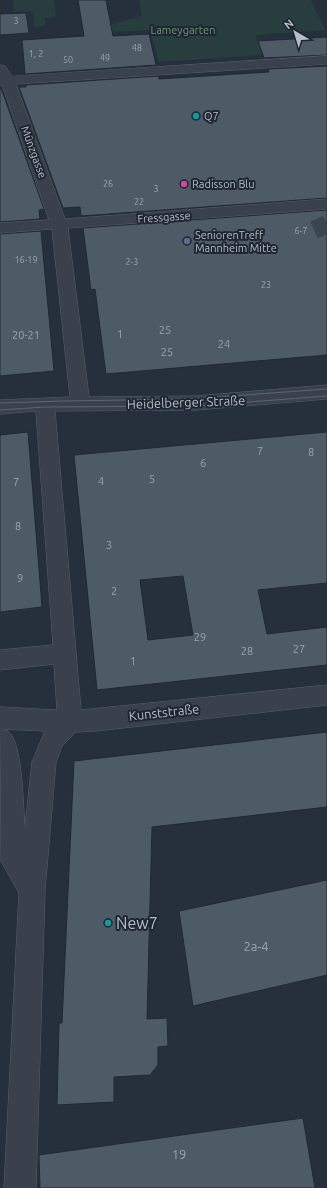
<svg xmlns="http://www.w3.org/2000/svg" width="327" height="1188" viewBox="0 0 327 1188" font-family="Ubuntu,sans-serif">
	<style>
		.green { fill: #283e3e }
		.building { fill: #4e5b67; stroke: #202933; fill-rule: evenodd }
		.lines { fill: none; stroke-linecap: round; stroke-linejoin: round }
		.minor-tunnel { stroke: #3b4551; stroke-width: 18; stroke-dasharray: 18 9; stroke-linecap: butt }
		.minor-casing { stroke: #57606a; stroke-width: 1 }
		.minor { fill: #39424c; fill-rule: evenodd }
		.tram { stroke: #5b6673; stroke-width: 1 }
		.culture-dot { fill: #0f9aa8; stroke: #1e2731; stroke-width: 1.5 }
		.hotel-dot { fill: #d1479c; stroke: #1e2731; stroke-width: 1.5 }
		.service-dot { fill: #5c6f8a; stroke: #1e2731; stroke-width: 1.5 }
		.labels { text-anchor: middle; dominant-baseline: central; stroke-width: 4; stroke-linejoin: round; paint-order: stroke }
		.far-number-label { font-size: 9px; fill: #9ba4af }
		.far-park-label { font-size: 11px; fill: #6e9775; stroke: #1e2731 }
		.far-poi-label { font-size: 11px; fill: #b5bdc7; stroke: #1e2731; text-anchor: start }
		.far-street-label { font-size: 11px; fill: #b5bdc7; stroke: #1e2731 }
		.number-label { font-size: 11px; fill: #9ba4af }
		.street-label { font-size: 13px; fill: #b5bdc7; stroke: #1e2731 }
		.near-number-label { font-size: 13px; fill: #9ba4af }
		.near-poi-label { font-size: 16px; fill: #b5bdc7; stroke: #1e2731; text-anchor: start }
	</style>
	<rect width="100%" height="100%" fill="#25303c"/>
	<g class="green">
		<polygon points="13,0 54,0 56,17 45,18 45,26 34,27 33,11 14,12"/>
		<polygon points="139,0 311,0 325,30 255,35 262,55 159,62 150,30 110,32 109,25 142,16"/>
	</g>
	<g class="building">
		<polygon points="78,0 106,0 113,36 149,34 156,65 25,74 22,40 84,36"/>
		<polygon points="26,13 29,33 0,35 0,14"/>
		<polygon points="327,37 327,55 264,58 258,41"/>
		<polygon points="327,66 327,198 81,216 80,207 63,208 19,87 26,87 26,85 159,76 159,79 269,72 268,69"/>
		<polygon points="0,88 1,88 44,209 39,210 40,219 0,222"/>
		<polygon points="327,210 327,355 106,374 95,289 91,290 83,228"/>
		<polygon points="41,231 54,371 0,376 0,234"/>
		<polygon points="28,432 42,607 0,612 0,435"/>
		<path d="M327 432V583L258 590 267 634 327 627V665L97 690 74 455ZM183 576 193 635 148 640 140 580Z"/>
		<polygon points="327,732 327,807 152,827 147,1019 167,1018 168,1046 158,1047 158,1065 150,1075 114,1077 114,1102 57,1105 59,1023 62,1023 74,761"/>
		<polygon points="327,880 327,975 193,1006 179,911"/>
		<polygon points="303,1118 315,1188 40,1188 39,1155"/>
	</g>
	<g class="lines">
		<polyline class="minor-tunnel" points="314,230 327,224"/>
		<g class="minor-casing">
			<path id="minor" d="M327 56V64L16 84 65 219 327 199V209L68 228 89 397 196 396 327 385V399L196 410 55 411 81 710 327 685V705L96 731 76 732 62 746 56 762 45 890 36 1188H4L19 893 1 861 0 707 57 710 54 664 0 670V650L53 645 36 411 0 414V400L70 397 52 229 0 233V223L49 220 2 85H0V65L5 66 12 76ZM2 729 45 731 32 762 25 827C23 808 23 742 8 731 6 730 4 729 2 729Z"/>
		</g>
		<use href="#minor" class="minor"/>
		<g class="tram">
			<polyline points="0,403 64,401 190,399 327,389"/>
			<polyline points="0,410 45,407 196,406 327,396"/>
		</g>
	</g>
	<g class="culture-dot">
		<circle cx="196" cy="116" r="4"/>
		<circle cx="108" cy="923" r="4"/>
	</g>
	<circle class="hotel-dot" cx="184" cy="184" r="4"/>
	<circle class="service-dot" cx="187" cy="241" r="4"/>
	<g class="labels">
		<g class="far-number-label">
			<text x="16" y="21">3</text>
			<text x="137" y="48">48</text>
			<text x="36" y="54">1, 2</text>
			<text x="105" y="58">49</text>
			<text x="68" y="60">50</text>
			<text x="108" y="184">26</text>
			<text x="156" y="189">3</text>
			<text x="139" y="202">22</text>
			<text x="301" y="231">6-7</text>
			<text x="26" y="260">16-19</text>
			<text x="132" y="262">2-3</text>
			<text x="266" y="285">23</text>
		</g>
		<g class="far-park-label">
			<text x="183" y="30">Lameygarten</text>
		</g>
		<g class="far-poi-label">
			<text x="204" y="116">Q7</text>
			<text x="192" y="184">Radisson Blu</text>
			<text x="195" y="235">SeniorenTreff<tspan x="195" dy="13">Mannheim Mitte</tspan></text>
		</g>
		<g class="far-street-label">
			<text transform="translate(34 152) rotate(70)">Münzgasse</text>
			<text transform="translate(164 217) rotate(-4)">Fressgasse</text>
		</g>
		<g class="number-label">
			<text x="165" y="330">25</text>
			<text x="120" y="334">1</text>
			<text x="26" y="335">20-21</text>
			<text x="224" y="344">24</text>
			<text x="167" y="352">25</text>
			<text x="260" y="451">7</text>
			<text x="311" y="452">8</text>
			<text x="203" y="463">6</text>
			<text x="152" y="479">5</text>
			<text x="101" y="481">4</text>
			<text x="16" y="482">7</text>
			<text x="18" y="526">8</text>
			<text x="109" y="545">3</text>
			<text x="20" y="578">9</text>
			<text x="114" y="591">2</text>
			<text x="200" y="637">29</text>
			<text x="299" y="649">27</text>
			<text x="247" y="651">28</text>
			<text x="133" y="661">1</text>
		</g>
		<g class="street-label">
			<text transform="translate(186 402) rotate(-2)">Heidelberger Straße</text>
			<text transform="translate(164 712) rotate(-6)">Kunststraße</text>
		</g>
		<g class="near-number-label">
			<text x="256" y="946">2a-4</text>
			<text x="179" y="1154">19</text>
		</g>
		<g class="near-poi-label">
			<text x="116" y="923">New7</text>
		</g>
	</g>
	<g transform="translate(295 32) rotate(322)" stroke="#1e2731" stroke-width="3" paint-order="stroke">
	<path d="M0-3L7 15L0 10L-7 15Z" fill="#b5bdc7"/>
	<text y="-6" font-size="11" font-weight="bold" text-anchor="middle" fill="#b5bdc7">N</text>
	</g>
</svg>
